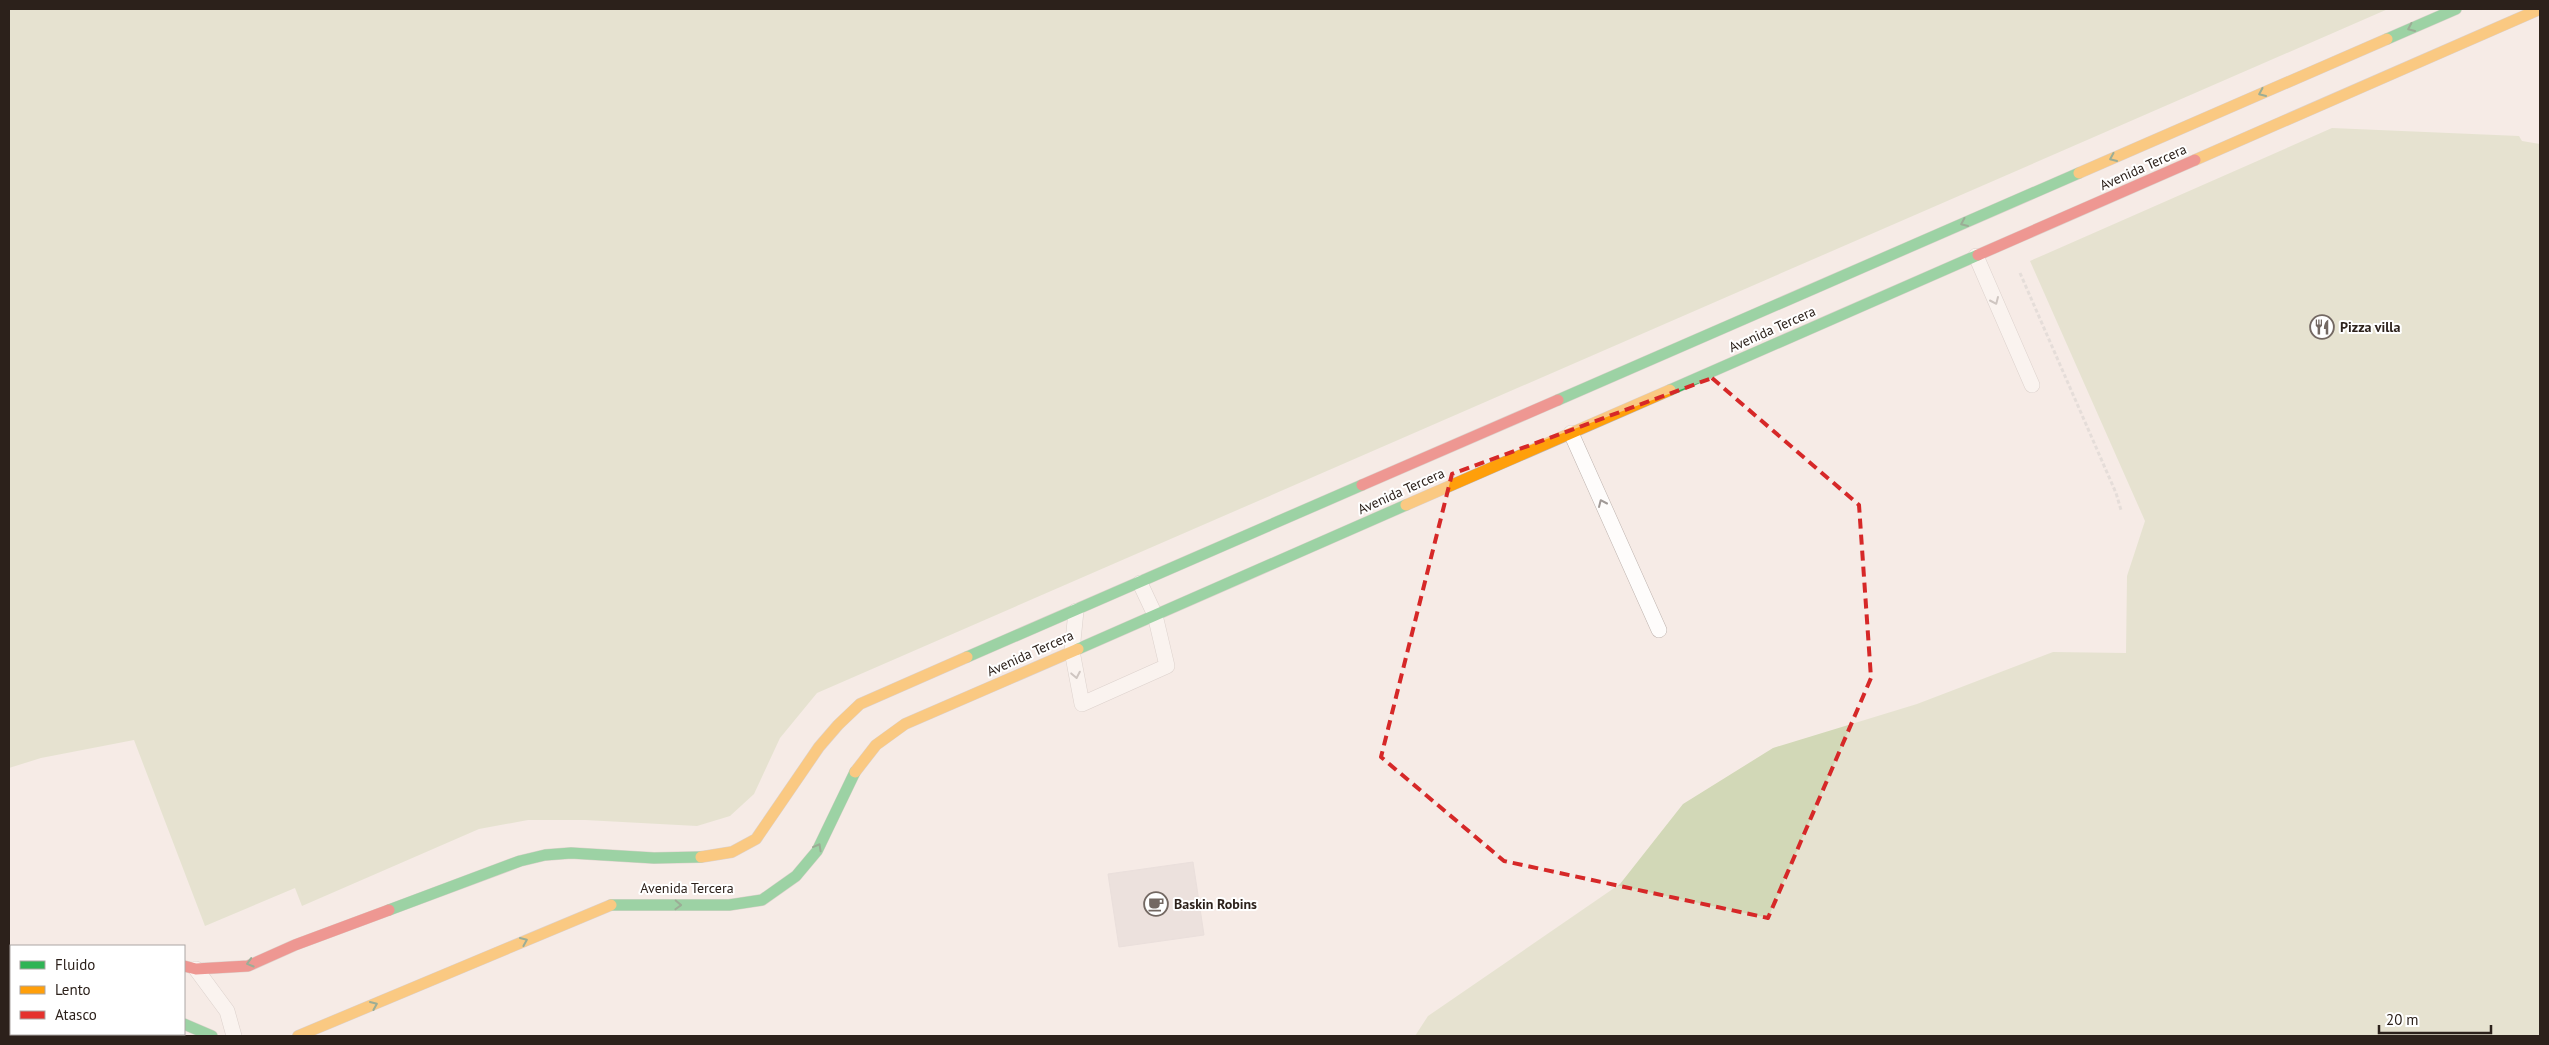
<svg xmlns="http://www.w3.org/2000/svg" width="2549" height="1045" viewBox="0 0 2549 1045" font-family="'PT Sans',sans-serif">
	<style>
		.green { fill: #d2d8b7 }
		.building { fill: #dfd4d2; stroke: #dbd0d0 }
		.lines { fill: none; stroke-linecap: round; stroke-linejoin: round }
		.lane-casing { stroke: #beb3ae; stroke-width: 16 }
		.fast-casing { stroke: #beb3ae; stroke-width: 12 }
		.slow-casing { stroke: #beb3ae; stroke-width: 12 }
		.jam-casing { stroke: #beb3ae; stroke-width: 12 }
		.path { stroke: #d1cdcb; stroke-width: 3; stroke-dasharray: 4 2.5; stroke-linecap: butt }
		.lane { stroke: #fefcfb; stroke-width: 15 }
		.fast { stroke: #30b455; stroke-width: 11 }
		.slow { stroke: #ff9f0a; stroke-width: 11 }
		.jam { stroke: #e5322d; stroke-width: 11 }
		.oneway { stroke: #2e6335 }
		.oneway2 { stroke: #a09996 }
		.marked { fill: none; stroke: #d62828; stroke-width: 4; stroke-dasharray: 10 6; stroke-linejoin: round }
		.labels { text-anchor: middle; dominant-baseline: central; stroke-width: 4; stroke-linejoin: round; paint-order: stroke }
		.street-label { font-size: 14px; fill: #2c211b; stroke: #fff }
		.poi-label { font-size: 14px; font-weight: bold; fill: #2c211b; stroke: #fff; text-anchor: start }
	</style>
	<rect width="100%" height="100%" fill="#f6ebe6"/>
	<g class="green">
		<polygon points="9,9 2388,9 817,693 780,738 754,794 730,816 697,826 585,820 528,820 479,829 302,906 295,888 205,926 134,740 41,758 9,768"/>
		<polygon points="2332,128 2519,136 2522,141 2540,144 2540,1036 1415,1036 1428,1016 1620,884 1683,804 1773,748 1917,704 2053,652 2126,653 2127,576 2145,521 2030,261"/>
	</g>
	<polygon class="building" points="1193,862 1204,935 1119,947 1108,874"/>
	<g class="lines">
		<g class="lane-casing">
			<g id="lane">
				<polyline points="1976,256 2032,385"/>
				<polyline points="1571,433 1659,630"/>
				<polyline points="1076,611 1072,651 1082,704 1167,666 1155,615 1140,583"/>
				<polyline points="196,969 227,1011 234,1036"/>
			</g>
		</g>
		<g class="fast-casing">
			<g id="fast">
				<polyline points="2387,39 2456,9"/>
				<polyline points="1670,390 1978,255"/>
				<polyline points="1558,400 2079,173"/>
				<polyline points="1078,649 1406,505"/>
				<polyline points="967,657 1362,485"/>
				<polyline points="611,905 729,905 762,900 796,876 817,851 855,772"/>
				<polyline points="389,910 520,861 545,855 571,853 654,858 701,857"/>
				<polyline points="184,1024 212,1036"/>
				<polyline points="62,1036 64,1034"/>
			</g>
		</g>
		<g class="slow-casing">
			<g id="slow">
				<polyline points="2195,160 2540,9"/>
				<polyline points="2079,173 2387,39"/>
				<polyline points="1406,505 1670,390"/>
				<polyline points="855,772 876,745 905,724 1078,649"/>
				<polyline points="701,857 732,852 756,839 819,747 838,725 860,704 967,657"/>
				<polyline points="9,1026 11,1023"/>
				<polyline points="298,1036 611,905"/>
			</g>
		</g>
		<g class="jam-casing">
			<g id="jam">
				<polyline points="1978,255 2195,160"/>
				<polyline points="1362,485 1558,400"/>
				<polyline points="184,966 196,969 248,966 295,945 389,910"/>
			</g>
		</g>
		<polyline class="path" points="2020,273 2116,493 2121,510"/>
		<use href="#lane" class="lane"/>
		<use href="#fast" class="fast"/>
		<use href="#slow" class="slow"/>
		<use href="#jam" class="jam"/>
	</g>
	<defs><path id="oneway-chevron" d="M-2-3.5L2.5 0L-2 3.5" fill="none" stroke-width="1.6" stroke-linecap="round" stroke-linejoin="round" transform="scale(1.25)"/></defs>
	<g class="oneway">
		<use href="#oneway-chevron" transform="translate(2411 28) rotate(156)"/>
		<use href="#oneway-chevron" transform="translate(2262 93) rotate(156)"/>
		<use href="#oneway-chevron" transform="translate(2113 158) rotate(156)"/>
		<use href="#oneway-chevron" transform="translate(1964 223) rotate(156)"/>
		<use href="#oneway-chevron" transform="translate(818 847) rotate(-61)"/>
		<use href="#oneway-chevron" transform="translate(678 905) rotate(2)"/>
		<use href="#oneway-chevron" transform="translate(524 941) rotate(-23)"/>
		<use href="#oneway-chevron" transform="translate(250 963) rotate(164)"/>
		<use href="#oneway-chevron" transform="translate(374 1005) rotate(-23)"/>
	</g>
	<g class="oneway2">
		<use href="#oneway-chevron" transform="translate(1995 301) rotate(66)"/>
		<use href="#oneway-chevron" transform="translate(1602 503) rotate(-114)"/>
		<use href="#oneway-chevron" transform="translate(1076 675) rotate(79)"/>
	</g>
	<path d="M0 0H2549V1045H0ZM1712 378 1859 505 1871 678 1768 918 1504 861 1381 757 1452 474Z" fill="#f6ebe6" fill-opacity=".55" fill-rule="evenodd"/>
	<path class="marked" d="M1712 378 1859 505 1871 678 1768 918 1504 861 1381 757 1452 474Z"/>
	<defs>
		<g id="restaurant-ring" transform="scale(1.25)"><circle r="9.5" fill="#fff" stroke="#736862" stroke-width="1.5"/><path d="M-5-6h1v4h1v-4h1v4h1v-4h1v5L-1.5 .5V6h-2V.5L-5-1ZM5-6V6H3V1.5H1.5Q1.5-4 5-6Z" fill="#736862"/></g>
		<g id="cafe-ring" transform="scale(1.25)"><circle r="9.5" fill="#fff" stroke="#736862" stroke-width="1.5"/><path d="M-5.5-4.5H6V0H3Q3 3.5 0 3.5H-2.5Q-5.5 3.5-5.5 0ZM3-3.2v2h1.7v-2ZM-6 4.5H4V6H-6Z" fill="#736862"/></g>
	</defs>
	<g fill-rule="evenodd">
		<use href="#restaurant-ring" x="2322" y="327"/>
		<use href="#cafe-ring" x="1156" y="904"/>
	</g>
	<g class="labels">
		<g class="street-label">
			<text transform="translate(2143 167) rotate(-24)">Avenida Tercera</text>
			<text transform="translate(1772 329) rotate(-24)">Avenida Tercera</text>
			<text transform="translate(1401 491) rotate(-24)">Avenida Tercera</text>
			<text transform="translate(1030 653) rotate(-24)">Avenida Tercera</text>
			<text x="687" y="888">Avenida Tercera</text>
		</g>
		<g class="poi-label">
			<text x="2340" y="327">Pizza villa</text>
			<text x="1174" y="904">Baskin Robins</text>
		</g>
	</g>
	<rect width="2549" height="1045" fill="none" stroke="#2c211b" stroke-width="20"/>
	<rect x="10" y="945" width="175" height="90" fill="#ffffff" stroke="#aba6a4"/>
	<rect x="20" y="961" width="25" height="8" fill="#30b455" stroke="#aba6a4"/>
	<text x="55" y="970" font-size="15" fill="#2c211b">Fluido</text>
	<rect x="20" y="986" width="25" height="8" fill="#ff9f0a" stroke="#aba6a4"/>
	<text x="55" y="995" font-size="15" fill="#2c211b">Lento</text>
	<rect x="20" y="1011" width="25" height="8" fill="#e5322d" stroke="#aba6a4"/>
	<text x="55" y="1020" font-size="15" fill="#2c211b">Atasco</text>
	<path d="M2379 1025v8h112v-8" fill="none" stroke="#2c211b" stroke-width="2.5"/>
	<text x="2386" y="1025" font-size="15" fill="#2c211b" stroke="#ffffff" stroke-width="4" paint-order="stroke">20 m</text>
</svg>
